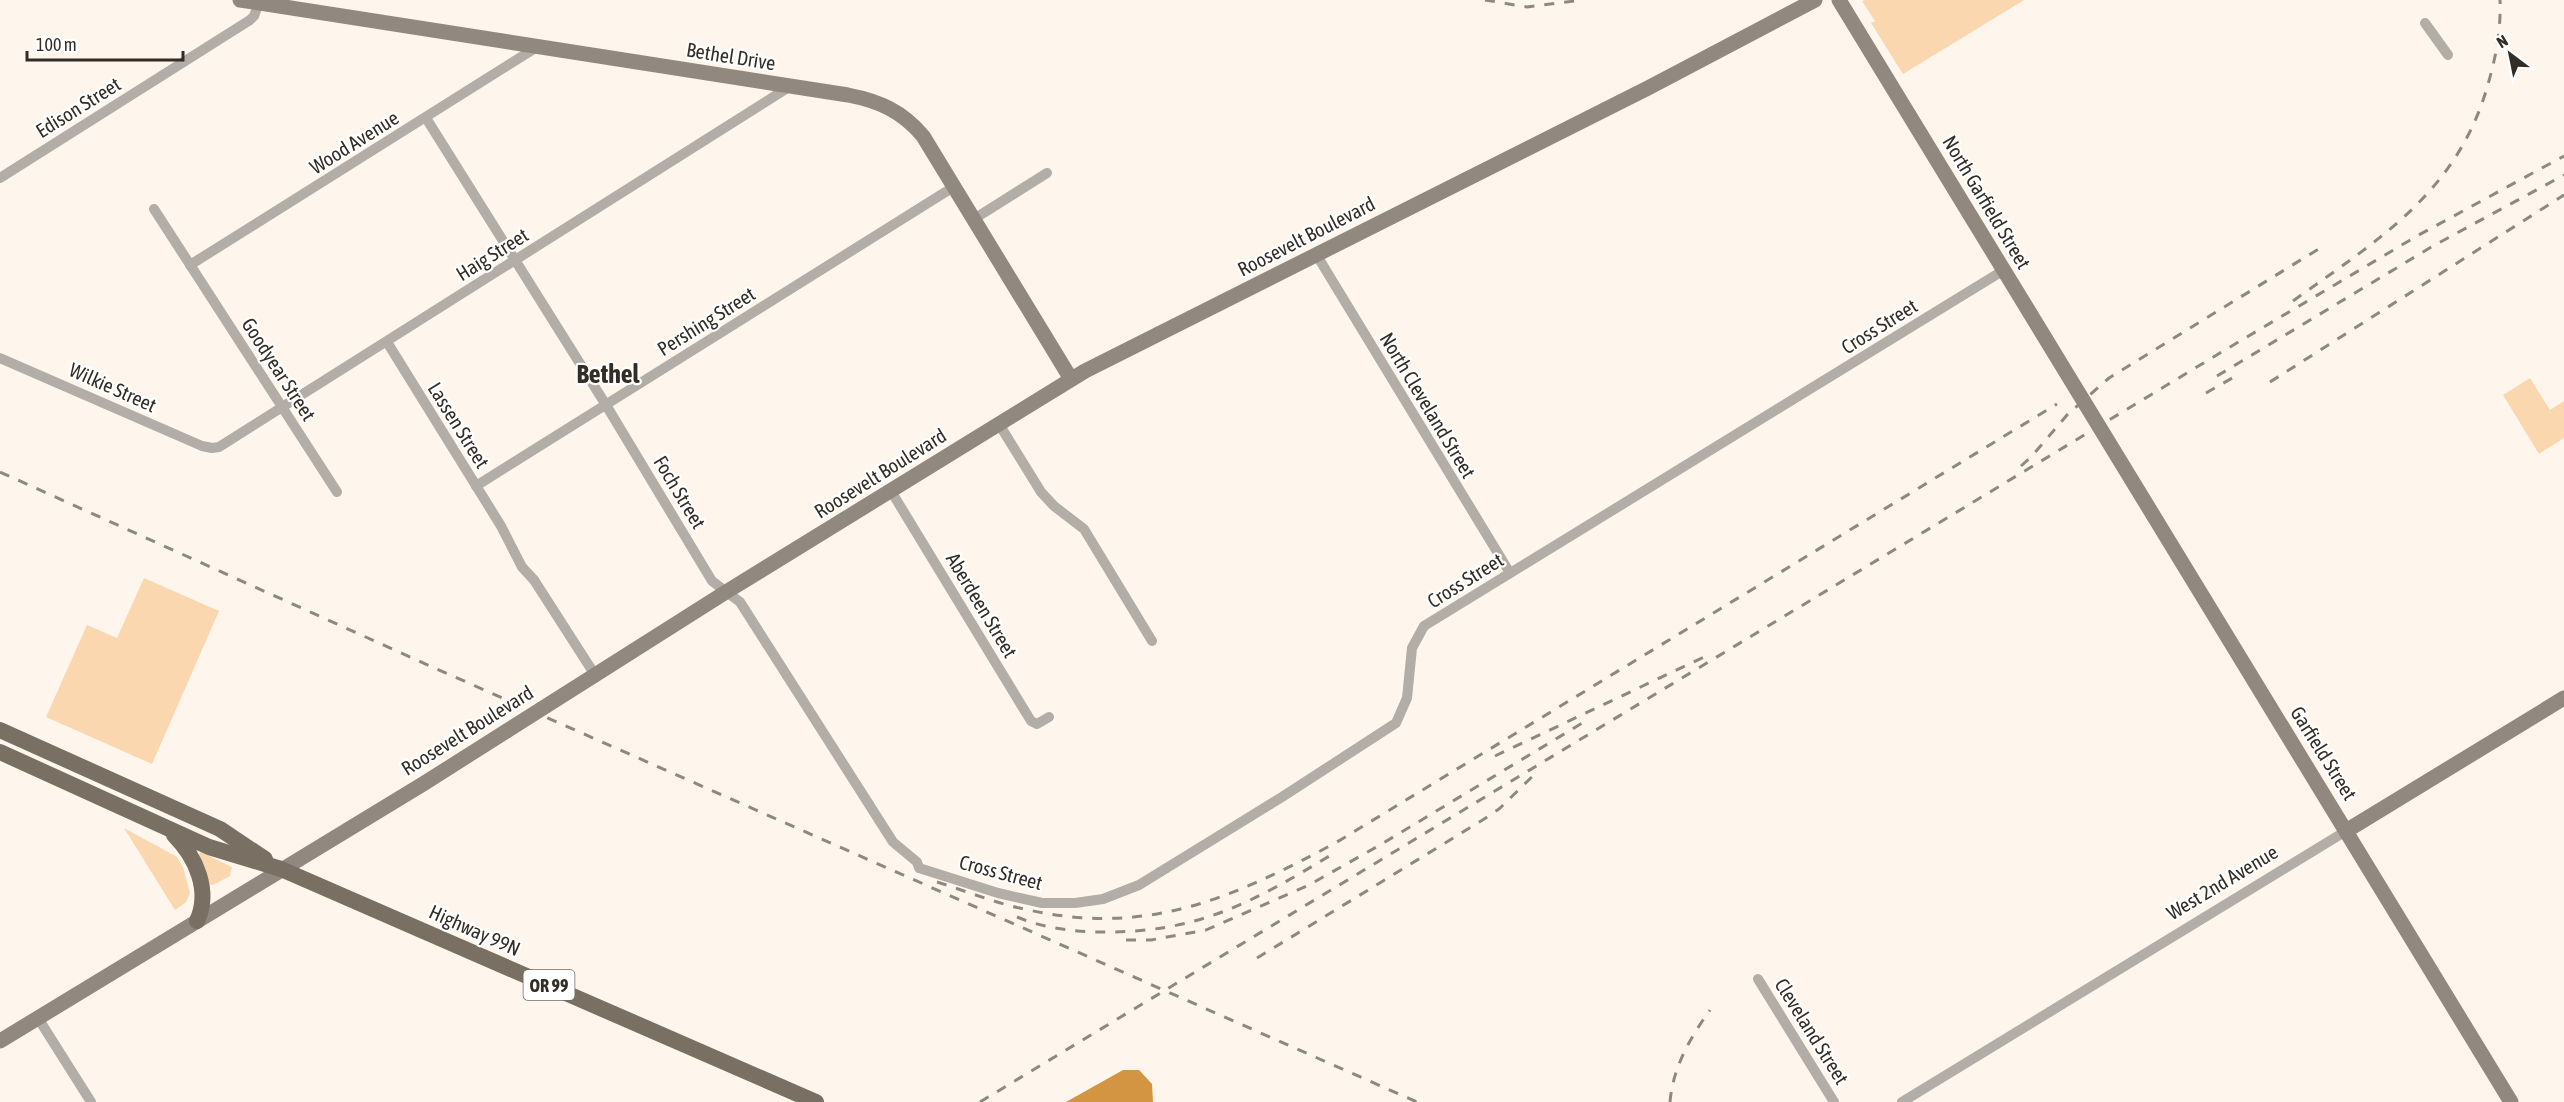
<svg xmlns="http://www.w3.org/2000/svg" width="2564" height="1102" viewBox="0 0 2564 1102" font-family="'Asap Condensed',sans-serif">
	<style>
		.green { fill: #fad7ae }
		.water { fill: #d39541 }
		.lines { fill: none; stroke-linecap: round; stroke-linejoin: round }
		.street { stroke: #b2ada6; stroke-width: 10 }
		.secondary { stroke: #91897f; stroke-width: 15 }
		.primary { stroke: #796f63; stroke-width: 16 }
		.rail { stroke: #8e8880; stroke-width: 3; stroke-dasharray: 10 10; stroke-linecap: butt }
		.labels { text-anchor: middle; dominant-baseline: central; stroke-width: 4.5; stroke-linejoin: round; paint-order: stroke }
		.shield { fill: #fff; stroke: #706c68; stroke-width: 1.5 }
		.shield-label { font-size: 18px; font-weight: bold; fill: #322d27 }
		.street-label { font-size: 20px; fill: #322d27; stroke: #fff }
		.district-label { font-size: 26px; font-weight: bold; fill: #322d27; stroke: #fff }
	</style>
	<rect width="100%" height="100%" fill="#fef6ec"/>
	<g class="green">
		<polygon points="1865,0 2024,0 1903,74 1871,23 1875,21 1862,1"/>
		<polygon points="2530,378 2550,410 2564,401 2564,438 2539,454 2503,395"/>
		<polygon points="144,578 219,611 152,764 46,717 87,625 117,638"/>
		<polygon points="124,828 177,857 183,867 190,893 186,902 175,910"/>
		<polygon points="201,852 232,867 230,876 213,885 208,884 198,855"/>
	</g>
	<polygon class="water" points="1123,1070 1139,1070 1152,1084 1153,1102 1066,1102"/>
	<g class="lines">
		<g class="street">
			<polyline points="2425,23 2448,55"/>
			<polyline points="426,118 606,405 712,581 740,602 893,842 917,862 919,868 998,893 1042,903 1075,903 1103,899 1139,885 1282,797 1396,723 1407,698 1412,648 1424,626 2004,270"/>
			<polyline points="0,178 250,20 254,16 259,3"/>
			<polyline points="154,209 337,492"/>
			<polyline points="974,219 1047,173"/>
			<polyline points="1316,254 1510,573"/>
			<polyline points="190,265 537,47"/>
			<polyline points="387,342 501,526 522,567 534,580 595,675"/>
			<polyline points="0,358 202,446 212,448 219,447 789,87"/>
			<polyline points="999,424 1041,492 1054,506 1084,529 1152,641"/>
			<polyline points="476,486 955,186"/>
			<polyline points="891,491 1031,721 1037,724 1049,717"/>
			<polyline points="1758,979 1834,1102"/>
			<polyline points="38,1018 91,1102"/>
			<polyline points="1902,1102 2346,831"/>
		</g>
		<g class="secondary">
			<path d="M240 0 848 95C879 101 902 111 923 136L1071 379"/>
			<polyline points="1839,0 2511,1102"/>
			<polyline points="2346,831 2564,698"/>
			<polyline points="0,1041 423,784 726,592 1085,371 1648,88 1815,0"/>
		</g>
		<g class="primary">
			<polyline points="0,730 220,829 265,859"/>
			<polyline points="0,752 209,847 281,869 816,1102"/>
			<path d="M174 835C196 857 211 891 197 921"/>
		</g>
		<g class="rail">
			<polyline points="1485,0 1527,7 1583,0"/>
			<path d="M2293 301C2382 237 2461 190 2490 77 2497 52 2501 25 2500 0"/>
			<polyline points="2217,376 2433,246 2564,175"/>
			<polyline points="2270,382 2564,195"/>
			<polyline points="2206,393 2234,377"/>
			<polyline points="2021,466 2032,456 2067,415 2109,378 2325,245"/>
			<polyline points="0,472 430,666 1417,1102"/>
			<polyline points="1495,756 1704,657"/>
			<path d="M937 882C966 891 995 903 1024 909 1147 937 1231 899 1337 842L2057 404"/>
			<path d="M1017 917C1043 928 1074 932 1102 932 1200 933 1255 901 1336 852"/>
			<polyline points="1126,940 1151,940 1206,930 1309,885 1380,845 1589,719"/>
			<polyline points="1257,958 1481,821 1499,809 1538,771"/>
			<polyline points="980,1102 2225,350 2417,236 2564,156"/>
			<path d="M1670 1102C1673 1067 1690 1038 1710 1010"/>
		</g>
	</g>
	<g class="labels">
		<rect class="shield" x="523.5" y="970" width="51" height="30" rx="4.5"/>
		<g class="shield-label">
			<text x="549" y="985">OR 99</text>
		</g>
		<g class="street-label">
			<text transform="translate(731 56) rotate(9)">Bethel Drive</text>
			<text transform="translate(78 107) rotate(-32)">Edison Street</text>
			<text transform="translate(354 142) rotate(-32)">Wood Avenue</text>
			<text transform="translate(1987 202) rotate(59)">North Garfield Street</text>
			<text transform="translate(1306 236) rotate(-27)">Roosevelt Boulevard</text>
			<text transform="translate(492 254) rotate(-32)">Haig Street</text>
			<text transform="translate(706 321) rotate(-32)">Pershing Street</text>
			<text transform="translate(1879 326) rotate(-32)">Cross Street</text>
			<text transform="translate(279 369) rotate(57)">Goodyear Street</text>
			<text transform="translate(113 387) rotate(24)">Wilkie Street</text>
			<text transform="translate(1428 405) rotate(59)">North Cleveland Street</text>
			<text transform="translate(459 425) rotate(58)">Lassen Street</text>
			<text transform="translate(880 473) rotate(-32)">Roosevelt Boulevard</text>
			<text transform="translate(680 492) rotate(59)">Foch Street</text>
			<text transform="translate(1465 580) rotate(-32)">Cross Street</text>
			<text transform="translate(982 605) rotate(59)">Aberdeen Street</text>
			<text transform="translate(467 730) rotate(-32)">Roosevelt Boulevard</text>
			<text transform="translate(2324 753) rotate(58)">Garfield Street</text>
			<text transform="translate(1001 872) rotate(15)">Cross Street</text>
			<text transform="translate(2222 882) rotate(-31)">West 2nd Avenue</text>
			<text transform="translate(475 930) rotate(24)">Highway 99N</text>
			<text transform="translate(1812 1031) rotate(58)">Cleveland Street</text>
		</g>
		<g class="district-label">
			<text x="608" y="374">Bethel</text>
		</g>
	</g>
	<g transform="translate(2510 54) rotate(328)" stroke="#ffffff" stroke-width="4.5" paint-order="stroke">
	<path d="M0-4.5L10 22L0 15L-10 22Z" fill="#322d27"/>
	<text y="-9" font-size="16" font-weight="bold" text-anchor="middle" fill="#322d27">N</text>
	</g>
	<path d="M27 51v9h156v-9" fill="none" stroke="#322d27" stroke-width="3"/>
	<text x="36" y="51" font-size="18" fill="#322d27" stroke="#ffffff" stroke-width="4.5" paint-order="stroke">100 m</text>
</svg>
